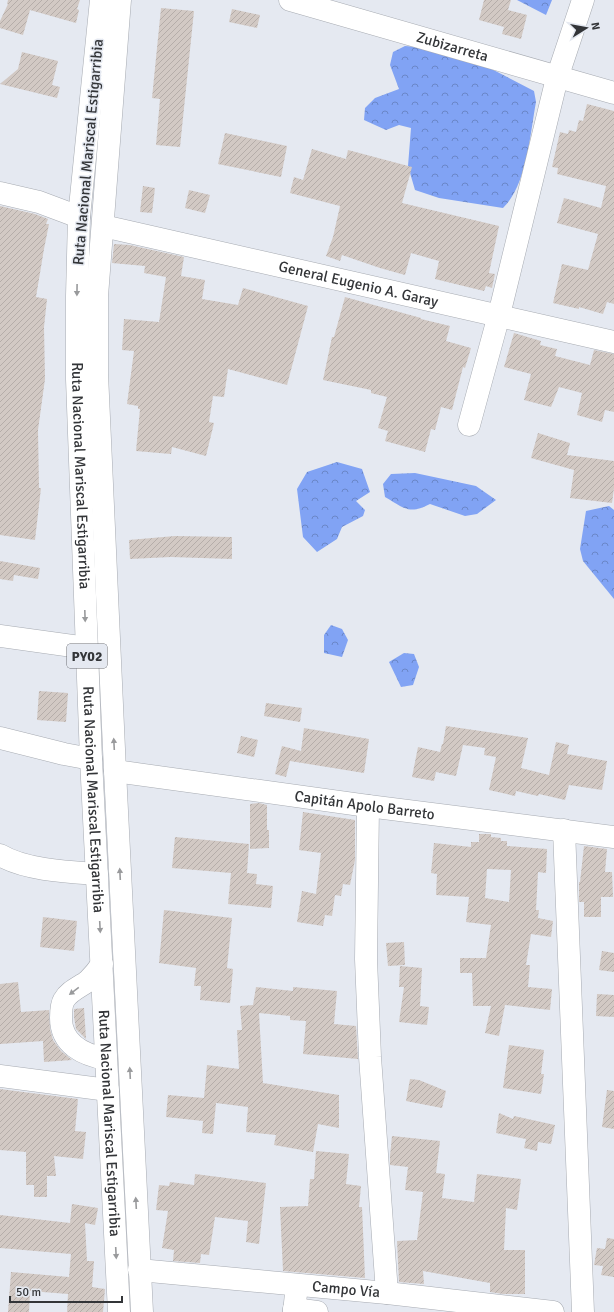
<svg xmlns="http://www.w3.org/2000/svg" width="614" height="1312" viewBox="0 0 614 1312" font-family="Signika,sans-serif">
	<style>
		.forest { fill: url(#forest-crowns) }
		.building { fill: url(#building-hatch); fill-rule: evenodd }
		.lines { fill: none; stroke-linecap: round; stroke-linejoin: round }
		.minor-casing { stroke: #a7abb2; stroke-width: 23 }
		.highway-casing { stroke: #a7abb2; stroke-width: 23 }
		.minor { stroke: #fff; stroke-width: 22 }
		.highway { stroke: #fff; stroke-width: 22 }
		.oneway { fill: #999a9c }
		.labels { text-anchor: middle; dominant-baseline: central; stroke-width: 3; stroke-linejoin: round; paint-order: stroke }
		.shield { fill: #e5e9f1; stroke: #686b70; stroke-width: 1 }
		.shield-label { font-size: 14px; font-weight: bold; fill: #333538 }
		.street-label { font-size: 15px; fill: #333538; stroke: #e5e9f1 }
	</style>
	<defs>
		<pattern id="forest-crowns" width="20" height="18" patternUnits="userSpaceOnUse"><rect width="20" height="18" fill="#81a3f4"/><path d="M2 6a3 3 0 1 1 6 0M12 15a3 3 0 1 1 6 0" fill="none" stroke="#6a86c7"/></pattern>
		<pattern id="building-hatch" width="6" height="6" patternUnits="userSpaceOnUse"><rect width="6" height="6" fill="#d2c9c4"/><path d="M-1 1l2-2M0 6l6-6M5 7l2-2" fill="none" stroke="#b5ada9"/></pattern>
	</defs>
	<rect width="100%" height="100%" fill="#e5e9f1"/>
	<g class="forest">
		<polygon points="517,0 552,0 546,15"/>
		<path d="M405 46 443 49 478 62 534 91 536 102C530 134 527 185 503 208L439 198 415 190 408 166 411 128 399 125 386 130 364 120 365 108 375 98 399 89 390 65 393 52Z"/>
		<polygon points="337,462 362,469 370,492 356,501 365,510 363,516 342,527 337,539 317,552 303,537 297,489 307,472"/>
		<path d="M415 473 476 486 496 500 477 514 465 516 430 504C409 515 404 508 385 497L383 484 391 474Z"/>
		<polygon points="609,506 614,510 614,599 583,561 580,549 586,511"/>
		<polygon points="331,625 342,629 348,640 342,657 324,653 324,635"/>
		<polygon points="404,653 414,654 419,667 413,685 401,687 389,662"/>
	</g>
	<g class="building">
		<polygon points="8,0 80,0 77,9 79,10 76,23 30,10 23,35 0,28 0,21 8,4 7,4"/>
		<polygon points="484,0 511,0 508,10 527,15 521,39 502,34 504,27 479,20"/>
		<polygon points="161,8 194,11 180,147 156,145 160,99 152,98"/>
		<polygon points="232,9 260,15 257,28 229,22"/>
		<polygon points="22,52 58,61 52,85 60,87 57,98 0,84 18,69"/>
		<polygon points="587,104 614,111 614,304 607,302 603,314 579,307 579,309 553,303 562,264 588,270 598,234 557,223 564,198 601,208 606,186 557,174 558,168 552,167 560,132 568,134 569,130 576,132 579,120 583,121"/>
		<polygon points="225,133 287,146 281,177 218,164"/>
		<polygon points="312,149 346,159 348,150 412,167 402,203 499,226 489,273 495,274 492,288 486,286 484,291 435,279 439,261 411,253 405,275 380,268 342,255 340,261 326,256 333,237 340,206 290,193 294,177 303,180"/>
		<polygon points="143,186 155,188 152,213 140,212"/>
		<polygon points="189,190 210,195 205,213 185,208"/>
		<polygon points="0,206 35,214 48,219 46,224 49,224 44,249 36,297 47,299 44,327 45,379 38,430 39,488 41,488 35,540 0,535"/>
		<polygon points="114,244 130,245 184,257 181,276 205,280 202,299 238,305 243,288 308,306 287,385 228,369 224,397 213,396 209,422 214,423 206,456 172,447 171,454 136,451 140,409 138,409 138,406 127,404 134,351 122,350 124,319 159,322 166,277 144,273 145,266 112,263"/>
		<polygon points="345,297 421,318 421,319 450,326 446,341 471,348 465,368 463,367 452,410 441,407 435,430 431,429 425,452 385,441 388,431 378,428 387,397 371,393 371,390 323,380 332,337 334,337"/>
		<polygon points="514,333 541,341 540,345 557,349 555,356 590,365 594,350 614,354 614,412 605,410 602,422 577,415 582,393 559,387 551,407 524,400 531,374 504,367"/>
		<polygon points="538,433 570,443 567,455 614,461 614,488 612,503 570,498 574,470 531,458"/>
		<polygon points="175,536 232,537 232,559 171,557 130,559 129,540"/>
		<polygon points="0,561 40,568 38,579 14,575 13,581 0,579"/>
		<polygon points="39,691 68,693 66,722 37,720"/>
		<polygon points="266,703 302,708 300,722 264,716"/>
		<polygon points="446,726 528,738 521,768 549,775 556,742 569,745 567,754 607,761 602,790 569,785 565,800 539,794 538,796 516,791 515,796 489,790 496,757 484,755 485,748 463,745 456,776 436,772 434,781 412,777 418,747 440,752 442,744 443,744"/>
		<polygon points="304,728 369,739 364,773 290,761 286,777 275,774 282,746 301,751"/>
		<polygon points="241,736 258,740 254,757 237,753"/>
		<polygon points="259,803 267,805 267,830 269,830 269,848 250,849 250,804"/>
		<polygon points="303,812 355,820 355,860 350,885 343,884 341,896 335,895 332,916 325,915 323,926 297,922 302,891 316,894 321,853 299,850"/>
		<path d="M479 834H491V837L501 838V841H507V846L547 849 546 873 538 872 536 910H539L538 918 553 921 551 937 531 934 526 965H530L528 987 552 989 550 1010 505 1005 499 1036 485 1033 491 1006H473L472 973H460V958H486L491 925 466 922 469 897 436 895 437 874 431 873 434 843 471 847V842H479ZM487 869 511 870 509 902 485 898Z"/>
		<polygon points="175,837 249,844 247,873 257,874 256,884 273,886 271,908 228,904 231,873 172,868"/>
		<polygon points="584,846 607,849 605,872 612,872 613,897 601,897 601,917 584,917 584,902 579,902 579,882 580,882"/>
		<polygon points="164,910 232,918 227,968 233,969 230,1003 200,1000 201,986 194,986 196,968 159,963"/>
		<polygon points="43,917 77,921 74,951 40,947"/>
		<polygon points="404,942 405,965 388,966 386,943"/>
		<polygon points="602,951 614,953 614,972 599,970"/>
		<polygon points="400,966 422,968 420,1006 429,1007 427,1025 399,1022 404,987 399,987"/>
		<polygon points="18,982 21,1012 49,1010 50,1029 53,1040 61,1051 72,1060 44,1062 43,1041 0,1044 0,984"/>
		<polygon points="256,987 293,991 293,987 337,991 334,1024 356,1026 358,1059 303,1054 306,1021 290,1020 290,1016 259,1013 263,1083 339,1095 339,1128 318,1124 313,1152 274,1145 276,1135 246,1132 248,1107 216,1103 213,1134 202,1133 203,1121 166,1117 168,1095 204,1098 207,1065 239,1069 237,1030 242,1030 240,1006 253,1005"/>
		<polygon points="597,994 614,995 614,1017 596,1016"/>
		<polygon points="84,1008 86,1039 76,1029 74,1017 74,1009"/>
		<polygon points="509,1045 544,1050 541,1074 544,1074 541,1094 503,1088"/>
		<polygon points="410,1079 419,1080 446,1091 442,1108 406,1101"/>
		<polygon points="0,1089 78,1099 75,1131 86,1132 83,1159 54,1156 56,1176 47,1176 47,1197 34,1197 34,1185 26,1185 26,1152 0,1150"/>
		<polygon points="607,1090 614,1091 614,1129 602,1127"/>
		<polygon points="499,1113 513,1119 514,1116 555,1125 551,1144 538,1142 537,1151 524,1148 526,1139 496,1133"/>
		<polygon points="392,1136 440,1141 436,1173 445,1174 442,1198 474,1202 477,1174 521,1179 517,1210 506,1208 504,1250 525,1250 525,1294 503,1294 490,1292 490,1283 423,1271 424,1284 399,1282 397,1241 417,1240 423,1192 405,1190 408,1167 390,1165 390,1156"/>
		<polygon points="316,1151 349,1154 346,1184 361,1186 359,1207 362,1207 365,1278 283,1271 280,1207 308,1206 310,1179 314,1179"/>
		<polygon points="195,1174 266,1183 259,1244 246,1242 248,1221 215,1217 209,1255 201,1254 200,1263 173,1261 174,1250 162,1248 168,1211 156,1210 159,1185 169,1186 170,1182 194,1185"/>
		<polygon points="72,1204 98,1208 95,1225 85,1223 87,1261 94,1261 92,1287 105,1289 103,1312 67,1312 68,1294 30,1291 29,1312 8,1312 11,1272 69,1277 71,1254 0,1248 0,1215 70,1223"/>
		<polygon points="607,1238 614,1239 614,1277 601,1275 603,1266 594,1265 597,1248 605,1249"/>
	</g>
	<g class="lines">
		<g class="minor-casing">
			<g id="minor">
				<path id="s1" d="M290 0 614 93"/>
				<polyline points="0,193 39,202 79,217"/>
				<path id="s2" d="M103 226 614 342"/>
				<polyline points="469,425 499,315 557,78 583,0"/>
				<polyline points="0,636 87,648"/>
				<polyline points="0,738 64,754 91,759"/>
				<path id="s3" d="M115 771 368 806 614 837"/>
				<polyline points="368,806 366,959 370,1057 387,1293"/>
				<polyline points="564,830 583,1312"/>
				<path d="M0 855C25 870 68 872 97 874"/>
				<path d="M102 964C98 970 93 976 88 981 80 987 69 991 64 1000 61 1005 61 1012 61 1018 61 1045 84 1055 106 1059"/>
				<polyline points="0,1076 108,1090"/>
				<path id="s4" d="M139 1270 387 1293 553 1312"/>
				<polyline points="294,1309 317,1312"/>
				<polyline points="294,1312 297,1285"/>
			</g>
		</g>
		<g class="highway-casing">
			<g id="highway">
				<path id="s5" d="M101 0 79 217 77 296V379L91 759 119 1312"/>
				<polyline points="120,0 97,296 97,374 115,771 142,1312"/>
			</g>
		</g>
		<use href="#minor" class="minor"/>
		<use href="#highway" class="highway"/>
	</g>
	<defs><path id="oneway-solid" d="M-6-.8H1V-3.2L6.5 0L1 3.2V.8H-6Z"/></defs>
	<g class="oneway">
		<use href="#oneway-solid" transform="translate(77 290) rotate(91)"/>
		<use href="#oneway-solid" transform="translate(85 616) rotate(88)"/>
		<use href="#oneway-solid" transform="translate(114 744) rotate(-93)"/>
		<use href="#oneway-solid" transform="translate(120 874) rotate(-93)"/>
		<use href="#oneway-solid" transform="translate(100 927) rotate(87)"/>
		<use href="#oneway-solid" transform="translate(74 991) rotate(143)"/>
		<use href="#oneway-solid" transform="translate(130 1073) rotate(-93)"/>
		<use href="#oneway-solid" transform="translate(136 1203) rotate(-93)"/>
		<use href="#oneway-solid" transform="translate(116 1253) rotate(87)"/>
	</g>
	<g class="labels">
		<rect class="shield" x="67" y="644" width="40" height="24" rx="3"/>
		<g class="shield-label">
			<text x="87" y="656">PY02</text>
		</g>
		<g class="street-label">
			<text stroke="none"><textPath href="#s1" startOffset="169">Zubizarreta</textPath></text>
			<text transform="translate(88 152) rotate(-85)">Ruta Nacional Mariscal Estigarribia</text>
			<text stroke="none"><textPath href="#s2" startOffset="262">General Eugenio A. Garay</textPath></text>
			<text stroke="none"><textPath href="#s5" startOffset="477">Ruta Nacional Mariscal Estigarribia</textPath></text>
			<text stroke="none"><textPath href="#s5" startOffset="801">Ruta Nacional Mariscal Estigarribia</textPath></text>
			<text stroke="none"><textPath href="#s3" startOffset="252">Capitán Apolo Barreto</textPath></text>
			<text stroke="none"><textPath href="#s5" startOffset="1125">Ruta Nacional Mariscal Estigarribia</textPath></text>
			<text stroke="none"><textPath href="#s4" startOffset="208">Campo Vía</textPath></text>
		</g>
	</g>
	<g transform="translate(586 28) rotate(79)" stroke="#e5e9f1" stroke-width="3" paint-order="stroke">
	<path d="M0-3L7 15L0 10L-7 15Z" fill="#333538"/>
	<text y="-6" font-size="11" font-weight="bold" text-anchor="middle" fill="#333538">N</text>
	</g>
	<path d="M10 1296v6h112v-6" fill="none" stroke="#333538" stroke-width="2"/>
	<text x="16" y="1296" font-size="12" fill="#333538" stroke="#e5e9f1" stroke-width="3" paint-order="stroke">50 m</text>
</svg>
